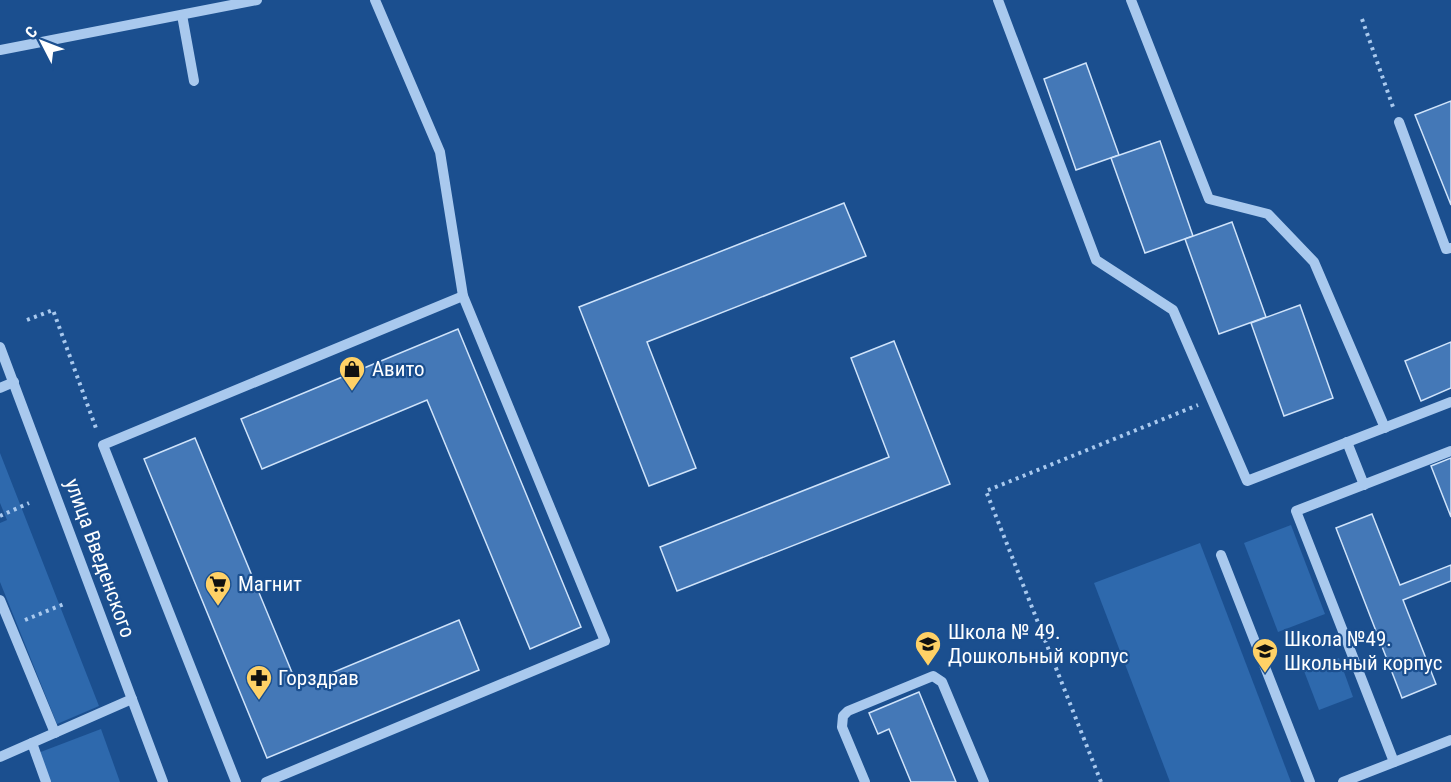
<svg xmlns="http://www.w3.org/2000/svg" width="1451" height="782" viewBox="0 0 1451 782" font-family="'Roboto Condensed',sans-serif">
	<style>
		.green { fill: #2e69ad }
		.building { fill: #4478b7; stroke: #cfe3fa; stroke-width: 1.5 }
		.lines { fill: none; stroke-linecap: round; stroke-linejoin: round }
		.path { stroke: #a9c9ee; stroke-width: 4; stroke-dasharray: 3 4.5; stroke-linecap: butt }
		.minor { stroke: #a9c9ee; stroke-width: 10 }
		.labels { text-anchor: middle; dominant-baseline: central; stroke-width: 4.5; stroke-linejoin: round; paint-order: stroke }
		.poi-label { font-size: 21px; fill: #fff; stroke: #1b4f8f; text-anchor: start }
		.street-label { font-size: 21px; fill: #fff; stroke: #1b4f8f }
	</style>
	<rect width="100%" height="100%" fill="#1b4f8f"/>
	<g class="green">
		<polygon points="0,453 99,706 57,724 0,582 0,523 7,520 0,503"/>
		<polygon points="1291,525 1325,614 1278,632 1244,543"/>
		<polygon points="1200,543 1291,782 1170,782 1094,583"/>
		<polygon points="1339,658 1353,697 1319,710 1304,671"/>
		<polygon points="101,729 120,782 49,782 38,753"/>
	</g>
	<g class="building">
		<polygon points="1086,63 1119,155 1076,170 1044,79"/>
		<polygon points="1451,101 1451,205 1415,115"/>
		<polygon points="1160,141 1193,236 1145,253 1111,158"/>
		<polygon points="844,203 866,256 647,342 696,468 649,486 579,307"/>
		<polygon points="1232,222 1266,317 1219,334 1185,239"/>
		<polygon points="1300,305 1333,398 1284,416 1251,323"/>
		<polygon points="458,329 581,627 530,649 427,400 262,469 241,419"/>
		<polygon points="894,341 950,484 677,591 660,547 889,457 851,358"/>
		<polygon points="1451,342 1451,388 1421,401 1405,361"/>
		<polygon points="195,438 298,687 459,620 479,670 267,758 144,459"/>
		<polygon points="1451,458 1451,517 1431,466"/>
		<polygon points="1372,514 1400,585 1451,565 1451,581 1403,600 1436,684 1402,698 1336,528"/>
		<polygon points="919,692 956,782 911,782 889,729 878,734 869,713"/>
	</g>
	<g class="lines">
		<g class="path">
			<polyline points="1362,19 1393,107"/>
			<polyline points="27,320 53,310 97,431"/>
			<polyline points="0,516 29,503"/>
			<polyline points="25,620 64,604"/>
			<polyline points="1101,782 986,491 1198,405"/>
		</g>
		<g class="minor">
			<polyline points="998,0 1096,260 1173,310 1247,481 1451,402"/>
			<polyline points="1131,0 1209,199 1268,214 1314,262 1385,428"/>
			<polyline points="182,15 194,81"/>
			<polyline points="0,50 257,0"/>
			<polyline points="1399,122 1446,249 1451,248"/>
			<polyline points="0,347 163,782"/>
			<polyline points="0,388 14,382"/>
			<polyline points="1347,442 1364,485"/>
			<polyline points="1221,555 1310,782"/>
			<polyline points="0,600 55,733"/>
			<polyline points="32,743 46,782"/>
			<polyline points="0,757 132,699"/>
			<polyline points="1394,762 1296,511 1451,451"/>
			<polyline points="236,782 103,445 463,296"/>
			<polyline points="266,782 605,641 463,296 440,152 375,0"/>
			<polyline points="865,782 842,727 843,716 848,711 933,676 942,682 984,782"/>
			<polyline points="1343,782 1451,740"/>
		</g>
	</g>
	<defs>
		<g id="shop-pin" transform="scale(1.35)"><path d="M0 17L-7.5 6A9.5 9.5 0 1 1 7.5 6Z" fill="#ffd166" stroke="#1b4f8f"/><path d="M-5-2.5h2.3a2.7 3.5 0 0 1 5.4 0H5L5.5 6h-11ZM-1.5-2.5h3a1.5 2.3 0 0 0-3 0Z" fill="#111"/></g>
		<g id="supermarket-pin" transform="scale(1.35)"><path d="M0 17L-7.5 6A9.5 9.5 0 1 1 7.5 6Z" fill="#ffd166" stroke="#1b4f8f"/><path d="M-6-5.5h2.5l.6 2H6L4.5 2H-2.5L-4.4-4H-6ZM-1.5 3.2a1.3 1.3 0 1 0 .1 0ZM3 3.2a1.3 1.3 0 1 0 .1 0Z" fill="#111"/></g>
		<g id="school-pin" transform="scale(1.35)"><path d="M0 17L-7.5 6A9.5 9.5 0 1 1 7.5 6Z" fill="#ffd166" stroke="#1b4f8f"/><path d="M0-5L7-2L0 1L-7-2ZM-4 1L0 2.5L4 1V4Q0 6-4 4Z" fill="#111"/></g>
		<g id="pharmacy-pin" transform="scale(1.35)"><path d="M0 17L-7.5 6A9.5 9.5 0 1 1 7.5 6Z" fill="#ffd166" stroke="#1b4f8f"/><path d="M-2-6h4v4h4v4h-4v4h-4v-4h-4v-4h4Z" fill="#111"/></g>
	</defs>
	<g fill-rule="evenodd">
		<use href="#shop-pin" x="352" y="369"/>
		<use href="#supermarket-pin" x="218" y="584"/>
		<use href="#school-pin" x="928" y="644"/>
		<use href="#school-pin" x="1265" y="651"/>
		<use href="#pharmacy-pin" x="259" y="678"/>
	</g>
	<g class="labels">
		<g class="poi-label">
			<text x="372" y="369">Авито</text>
			<text x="238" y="584">Магнит</text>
			<text x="948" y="632">Школа № 49.<tspan x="948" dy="24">Дошкольный корпус</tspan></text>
			<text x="1284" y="639">Школа №49.<tspan x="1284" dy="24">Школьный корпус</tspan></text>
			<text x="278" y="678">Горздрав</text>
		</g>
		<g class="street-label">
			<text transform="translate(100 558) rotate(70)">улица Введенского</text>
		</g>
	</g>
	<g transform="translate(42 42) rotate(312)" stroke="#1b4f8f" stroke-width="4.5" paint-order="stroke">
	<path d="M0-4.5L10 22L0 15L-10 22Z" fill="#ffffff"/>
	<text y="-9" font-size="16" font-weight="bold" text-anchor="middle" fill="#ffffff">С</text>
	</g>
</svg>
